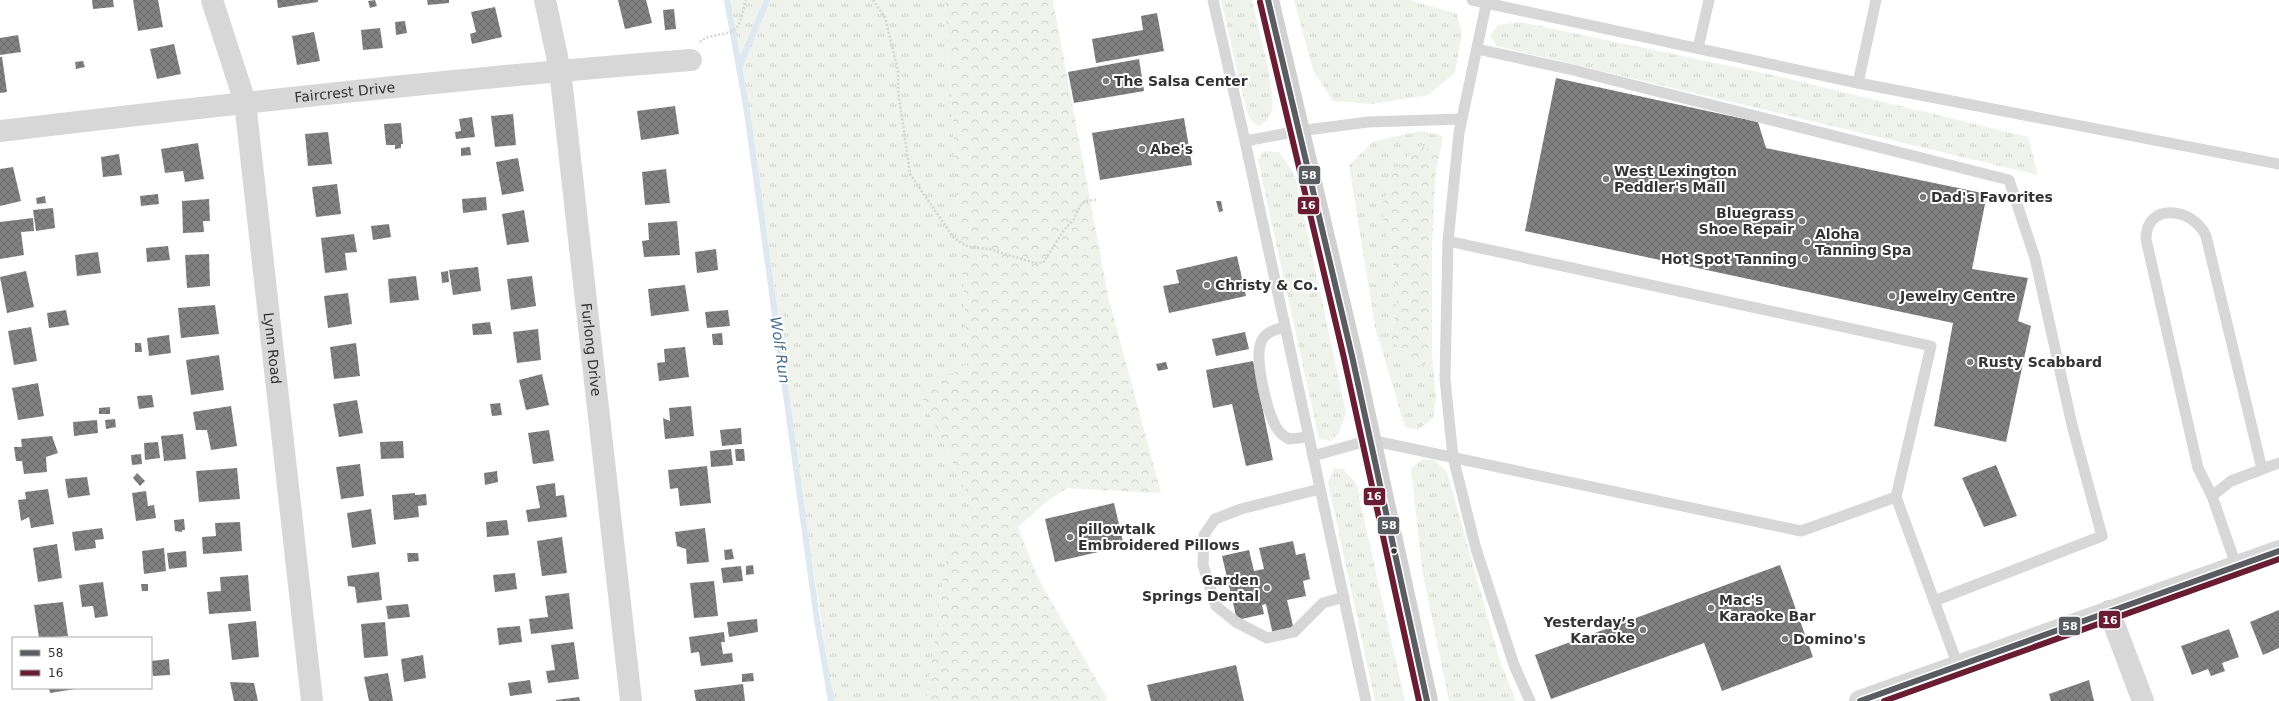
<svg xmlns="http://www.w3.org/2000/svg" width="2279" height="701" viewBox="0 0 2279 701" font-family="'DejaVu Sans',sans-serif">
	<style>
		.grass { fill: url(#grass-tufts) }
		.forest { fill: url(#forest-crowns) }
		.lines { fill: none; stroke-linecap: round; stroke-linejoin: round }
		.stream { stroke: #dde8f0; stroke-width: 6 }
		.building { fill: url(#building-cross-hatch) }
		.path { stroke: #d5d5d5; stroke-width: 2.5; stroke-dasharray: 2 2; stroke-linecap: butt }
		.service { stroke: #d7d7d7; stroke-width: 11 }
		.minor { stroke: #d7d7d7; stroke-width: 22 }
		.secondary { stroke: #d0d0d0; stroke-width: 22 }
		.bus-1-casing { stroke: #fff; stroke-width: 9 }
		.bus-2-casing { stroke: #fff; stroke-width: 9 }
		.bus-1 { stroke: #5a5c61; stroke-width: 6 }
		.bus-2 { stroke: #691d32; stroke-width: 6 }
		.poi-dot { fill: #7a7a7a; stroke: #fff; stroke-width: 1.5 }
		.bus-dot { fill: #333; stroke: #fff; stroke-width: 1.5 }
		.labels { text-anchor: middle; dominant-baseline: central; stroke-width: 4; stroke-linejoin: round; paint-order: stroke }
		.poi-label { font-size: 14px; font-weight: bold; fill: #333; stroke: #fff; text-anchor: start }
		.street-label { font-size: 14px; fill: #333; stroke: #fff }
		.water-label { font-size: 15px; font-style: italic; fill: #47708f; stroke: #fff }
		.line-badge { stroke: #fff; stroke-width: 1.5 }
		.badge-label { font-size: 11px; text-anchor: middle; font-weight: bold; fill: #fff }
	</style>
	<defs>
		<pattern id="grass-tufts" width="24" height="20" patternUnits="userSpaceOnUse"><rect width="24" height="20" fill="#eff3ec"/><path d="M3 7l-1-3M5 7V3M7 7l1-3M15 17l-1-3M17 17v-4M19 17l1-3" fill="none" stroke="#cdd1cb"/></pattern>
		<pattern id="forest-crowns" width="20" height="18" patternUnits="userSpaceOnUse"><rect width="20" height="18" fill="#eff3ec"/><path d="M2 6a3 3 0 1 1 6 0M12 15a3 3 0 1 1 6 0" fill="none" stroke="#cdd1cb"/></pattern>
		<pattern id="building-cross-hatch" width="8" height="8" patternUnits="userSpaceOnUse"><rect width="8" height="8" fill="#818181"/><path d="M0 0l8 8M0 8l8-8" fill="none" stroke="#6a6a6a"/></pattern>
	</defs>
	<rect width="100%" height="100%" fill="#fff"/>
	<g class="grass">
		<polygon points="729,0 945,0 968,363 921,396 975,510 947,551 926,701 833,701"/>
		<path d="M1221 0H1252C1257 24 1276 89 1272 110 1270 118 1265 122 1259 127L1251 120 1247 112Z"/>
		<polygon points="1294,0 1409,0 1457,14 1462,34 1455,73 1428,95 1373,104 1333,101 1313,70"/>
		<polygon points="1521,22 1777,76 2028,137 2038,175 1497,46 1490,35 1498,25"/>
		<polygon points="1421,131 1443,136 1440,153 1421,146 1393,261 1397,302 1391,337 1422,367 1432,356 1436,398 1433,418 1418,430 1405,427 1375,327 1349,165 1374,141"/>
		<polygon points="1264,151 1279,152 1295,175 1346,413 1340,431 1331,441 1319,439 1258,160"/>
		<polygon points="1433,459 1447,472 1500,661 1516,701 1449,701 1422,570 1411,468 1421,460"/>
		<polygon points="1334,468 1343,469 1356,483 1405,701 1375,701 1328,482"/>
	</g>
	<g class="forest">
		<polygon points="945,0 1053,0 1108,296 1161,493 1067,488 1046,502 1018,527 1038,578 1107,698 1105,701 926,701 947,551 975,510 921,396 968,363"/>
		<polygon points="1421,146 1440,153 1436,169 1432,244 1432,356 1422,367 1408,362 1391,337 1397,302 1393,261 1381,209 1391,177 1409,154"/>
	</g>
	<g class="lines">
		<g class="stream">
			<polyline points="727,0 747,112 817,620 831,701"/>
			<polyline points="740,65 767,0"/>
		</g>
	</g>
	<g class="building">
		<polygon points="92,0 113,0 114,7 93,9"/>
		<polygon points="133,0 158,0 163,27 138,31"/>
		<polygon points="277,0 318,0 318,2 278,8"/>
		<polygon points="375,0 377,6 370,8 368,1"/>
		<polygon points="427,0 449,0 449,3 428,5"/>
		<polygon points="618,0 646,0 652,23 625,29"/>
		<polygon points="495,7 502,37 472,44 470,34 476,32 471,12"/>
		<polygon points="674,9 676,29 665,30 663,10"/>
		<polygon points="1157,13 1164,51 1096,63 1092,39 1143,30 1141,16"/>
		<polygon points="405,21 407,33 396,35 395,22"/>
		<polygon points="380,28 383,48 363,50 361,30"/>
		<polygon points="314,32 320,61 297,65 292,36"/>
		<polygon points="18,35 21,52 0,55 0,38"/>
		<polygon points="174,44 181,74 157,79 150,49"/>
		<polygon points="0,57 2,57 7,92 0,93"/>
		<polygon points="1139,59 1144,91 1074,103 1068,72"/>
		<polygon points="83,61 85,67 76,69 75,62"/>
		<polygon points="1556,78 1758,122 1766,148 1987,194 1972,269 2028,278 2018,321 2031,326 2006,442 1934,426 1953,323 1525,231"/>
		<polygon points="675,106 679,134 641,140 637,111"/>
		<polygon points="513,114 516,145 495,147 491,116"/>
		<polygon points="472,117 475,137 456,139 455,132 461,131 459,119"/>
		<polygon points="1184,118 1192,165 1100,180 1092,133"/>
		<polygon points="401,123 403,144 401,144 401,148 395,149 395,145 386,145 384,124"/>
		<polygon points="328,132 332,164 308,166 305,134"/>
		<polygon points="198,143 204,179 185,182 183,171 165,173 161,149"/>
		<polygon points="470,147 471,155 461,156 461,148"/>
		<polygon points="119,154 122,175 103,177 101,157"/>
		<polygon points="518,158 524,191 502,195 496,162"/>
		<polygon points="13,167 21,201 0,206 0,169"/>
		<polygon points="666,169 670,203 645,205 642,172"/>
		<polygon points="337,184 341,214 316,217 312,187"/>
		<polygon points="158,194 159,204 141,206 140,196"/>
		<polygon points="45,196 46,203 37,204 36,198"/>
		<polygon points="486,197 487,210 463,213 462,199"/>
		<polygon points="209,199 210,221 203,221 204,232 183,233 182,201"/>
		<polygon points="1216,201 1221,201 1223,211 1219,212"/>
		<polygon points="53,208 55,228 36,231 33,210"/>
		<polygon points="524,210 529,242 507,245 502,214"/>
		<polygon points="33,218 34,231 21,232 24,255 0,259 0,222"/>
		<polygon points="677,221 680,255 644,257 642,241 649,240 648,223"/>
		<polygon points="389,224 391,237 373,240 371,226"/>
		<polygon points="354,234 357,252 345,253 347,270 325,273 321,238"/>
		<polygon points="168,246 170,260 147,262 146,248"/>
		<polygon points="716,249 718,270 697,273 695,252"/>
		<polygon points="98,252 101,273 77,276 75,255"/>
		<polygon points="209,254 210,286 187,288 185,255"/>
		<polygon points="1237,256 1246,296 1169,313 1163,286 1179,283 1176,270"/>
		<polygon points="478,267 481,291 453,295 449,270"/>
		<polygon points="26,271 34,307 7,313 0,277"/>
		<polygon points="448,271 449,282 442,283 441,272"/>
		<polygon points="416,276 419,300 390,303 388,279"/>
		<polygon points="532,276 536,306 511,310 507,279"/>
		<polygon points="685,285 689,311 651,316 648,289"/>
		<polygon points="348,293 352,324 328,328 324,296"/>
		<polygon points="215,305 219,334 181,338 178,308"/>
		<polygon points="66,310 69,325 49,328 47,313"/>
		<polygon points="728,310 730,326 707,328 705,312"/>
		<polygon points="490,322 492,334 473,335 472,324"/>
		<polygon points="31,327 37,361 14,365 8,331"/>
		<polygon points="538,329 541,360 517,363 513,332"/>
		<polygon points="1245,332 1249,349 1216,356 1212,339"/>
		<polygon points="722,333 723,345 713,345 712,334"/>
		<polygon points="169,335 171,353 149,356 147,338"/>
		<polygon points="135,343 141,343 142,352 135,352"/>
		<polygon points="356,343 360,376 334,379 330,347"/>
		<polygon points="685,347 689,377 659,381 657,363 665,362 664,349"/>
		<polygon points="219,355 224,390 191,395 186,360"/>
		<polygon points="1253,361 1273,460 1246,466 1232,404 1213,408 1206,370"/>
		<polygon points="1166,362 1168,369 1158,371 1156,364"/>
		<polygon points="542,374 549,405 526,410 519,380"/>
		<polygon points="38,383 44,416 18,420 12,388"/>
		<polygon points="152,395 154,407 139,409 137,396"/>
		<polygon points="357,400 363,433 339,437 333,404"/>
		<polygon points="500,403 502,415 492,416 490,404"/>
		<polygon points="231,406 237,446 211,450 207,430 196,430 193,412"/>
		<polygon points="691,406 694,436 665,439 663,418 670,421 669,408"/>
		<polygon points="110,407 110,414 99,414 99,408"/>
		<polygon points="115,419 116,427 106,429 105,420"/>
		<polygon points="97,420 98,433 74,436 73,422"/>
		<polygon points="741,428 742,444 722,446 720,430"/>
		<polygon points="549,430 554,461 533,464 528,433"/>
		<polygon points="183,434 186,459 164,461 161,436"/>
		<polygon points="52,436 58,453 46,457 47,472 24,474 22,461 16,461 14,447 22,447 21,439"/>
		<polygon points="403,441 404,458 381,459 380,442"/>
		<polygon points="158,442 160,458 145,460 144,443"/>
		<polygon points="731,449 733,465 711,467 710,451"/>
		<polygon points="735,449 744,449 745,461 736,461"/>
		<polygon points="141,454 142,464 132,465 131,455"/>
		<polygon points="360,464 364,496 341,499 336,467"/>
		<polygon points="1996,465 2017,516 1984,527 1962,478"/>
		<polygon points="707,466 711,503 680,506 678,488 670,489 668,470"/>
		<polygon points="237,468 240,499 199,502 196,471"/>
		<polygon points="497,471 498,482 485,485 484,473"/>
		<polygon points="137,473 145,481 140,486 133,478"/>
		<polygon points="87,477 90,495 68,498 65,479"/>
		<polygon points="555,483 556,496 564,495 567,517 528,522 526,510 540,508 536,486"/>
		<polygon points="48,489 54,524 31,528 29,517 21,521 18,500 26,499 25,492"/>
		<polygon points="146,491 148,506 154,505 156,518 136,521 132,493"/>
		<polygon points="415,493 415,495 426,494 427,505 418,506 419,517 394,520 392,495"/>
		<polygon points="1114,503 1124,546 1055,562 1045,519"/>
		<polygon points="371,509 376,544 352,548 347,513"/>
		<polygon points="184,519 185,530 182,530 182,532 175,531 174,520"/>
		<polygon points="507,520 509,535 487,537 486,522"/>
		<polygon points="240,522 242,551 203,554 202,537 216,536 215,523"/>
		<polygon points="102,528 104,539 95,540 96,548 75,551 72,532"/>
		<polygon points="705,528 709,562 687,564 686,549 677,546 675,532"/>
		<polygon points="562,537 567,573 542,576 537,541"/>
		<polygon points="1293,541 1296,555 1305,553 1310,579 1303,581 1306,596 1287,600 1294,630 1273,635 1266,604 1262,605 1264,614 1237,620 1222,556 1249,550 1254,571 1264,569 1259,548"/>
		<polygon points="57,544 62,578 38,582 33,548"/>
		<polygon points="164,548 166,571 144,574 142,551"/>
		<polygon points="732,549 734,559 725,560 724,550"/>
		<polygon points="186,551 187,567 169,569 167,553"/>
		<polygon points="407,553 418,553 419,561 408,562"/>
		<polygon points="753,565 754,574 746,575 746,566"/>
		<polygon points="1780,565 1813,657 1722,691 1704,643 1551,699 1535,655"/>
		<polygon points="741,566 743,581 723,583 721,568"/>
		<polygon points="379,572 382,600 357,603 355,587 348,586 347,576"/>
		<polygon points="515,573 517,589 495,592 493,575"/>
		<polygon points="248,575 251,611 209,614 207,592 221,591 220,577"/>
		<polygon points="714,581 718,616 694,618 690,583"/>
		<polygon points="103,582 108,616 95,618 93,606 82,607 79,585"/>
		<polygon points="141,584 148,584 148,591 142,591"/>
		<polygon points="569,593 573,629 531,634 529,619 548,617 545,596"/>
		<polygon points="63,602 68,636 39,638 34,605"/>
		<polygon points="408,604 410,617 388,619 386,606"/>
		<polygon points="2279,610 2279,648 2263,655 2250,622"/>
		<polygon points="757,619 758,632 729,637 727,622"/>
		<polygon points="256,621 259,657 232,660 228,624"/>
		<polygon points="385,622 388,656 364,658 361,624"/>
		<polygon points="520,626 522,642 499,645 497,628"/>
		<polygon points="2229,629 2239,657 2222,663 2225,671 2211,676 2208,669 2192,675 2181,646"/>
		<polygon points="724,632 725,642 721,642 723,654 732,653 733,662 701,666 699,652 691,653 689,637"/>
		<polygon points="574,642 579,679 548,683 546,671 555,670 551,645"/>
		<polygon points="423,655 426,678 404,682 401,659"/>
		<polygon points="169,659 170,675 153,676 151,661"/>
		<polygon points="1236,665 1244,701 1151,701 1147,685"/>
		<polygon points="388,673 393,701 369,701 364,677"/>
		<polygon points="753,673 754,681 742,682 742,674"/>
		<polygon points="530,680 532,693 510,696 508,683"/>
		<polygon points="2089,680 2094,701 2051,701 2049,694"/>
		<polygon points="230,682 254,683 258,701 234,701"/>
		<polygon points="743,684 745,701 696,701 694,690"/>
		<polygon points="49,688 75,688 75,689 50,693"/>
		<polygon points="579,697 580,701 556,701 556,700"/>
	</g>
	<g class="lines">
		<g class="path">
			<polyline points="873,0 885,17 898,71 898,90 910,174 954,238 969,247 989,249 1035,263 1043,263 1064,230 1074,219 1080,206 1086,201 1096,200"/>
			<path d="M700 42C710 32 727 38 737 27 742 21 743 7 746 0"/>
		</g>
		<g class="service">
			<polyline points="1213,0 1245,141 1299,131 1368,122 1462,119"/>
			<polyline points="1472,0 1858,83 2279,164"/>
			<polyline points="1487,0 1459,133 1448,241 1445,379 1453,457 1476,549 1514,665 1530,701"/>
			<polyline points="1698,48 1709,0"/>
			<polyline points="1477,49 1573,70 2009,180 2035,258 2072,425 2102,536 1934,601"/>
			<polyline points="1858,83 1876,0"/>
			<polyline points="1245,141 1366,701"/>
			<polyline points="1448,241 1931,346 1896,497"/>
			<path d="M1285 327C1275 330 1267 331 1262 340 1253 356 1267 411 1276 427 1279 432 1283 436 1289 439L1309 437"/>
			<polyline points="1313,456 1370,440 1801,531 1896,497 1958,666"/>
			<polyline points="1320,489 1241,509 1215,519 1204,535 1203,565 1216,606 1236,622 1267,638 1294,632 1323,603 1344,597"/>
			<path d="M2212 496 2198 468 2146 239C2146 201 2194 208 2206 236L2262 469"/>
			<polyline points="2236,565 2212,496 2231,481 2279,463"/>
		</g>
		<g class="minor">
			<path id="s1" d="M212 0 245 102 312 701"/>
			<path id="s2" d="M545 0 560 70 631 701"/>
			<path id="s3" d="M0 131C230 104 460 78 691 60"/>
			<polyline points="2109,611 2143,701"/>
			<polyline points="1860,701 2279,551"/>
		</g>
		<polyline class="secondary" points="1268,0 1352,356 1427,701"/>
		<g class="bus-1-casing">
			<g id="bus-1">
				<polyline points="1268,0 1352,356 1427,701"/>
				<polyline points="1860,701 2279,551"/>
			</g>
		</g>
		<g class="bus-2-casing">
			<g id="bus-2">
				<polyline points="1260,2 1344,358 1419,701"/>
				<polyline points="1884,701 2279,559"/>
			</g>
		</g>
		<use href="#bus-1" class="bus-1"/>
		<use href="#bus-2" class="bus-2"/>
	</g>
	<g class="poi-dot">
		<circle cx="1106" cy="81" r="4"/>
		<circle cx="1142" cy="149" r="4"/>
		<circle cx="1606" cy="179" r="4"/>
		<circle cx="1923" cy="197" r="4"/>
		<circle cx="1802" cy="221" r="4"/>
		<circle cx="1807" cy="242" r="4"/>
		<circle cx="1805" cy="259" r="4"/>
		<circle cx="1207" cy="285" r="4"/>
		<circle cx="1892" cy="296" r="4"/>
		<circle cx="1970" cy="362" r="4"/>
		<circle cx="1070" cy="537" r="4"/>
		<circle cx="1267" cy="588" r="4"/>
		<circle cx="1711" cy="608" r="4"/>
		<circle cx="1643" cy="630" r="4"/>
		<circle cx="1785" cy="639" r="4"/>
	</g>
	<circle class="bus-dot" cx="1394" cy="551" r="3.5"/>
	<g class="labels">
		<g class="poi-label">
			<text x="1114" y="81">The Salsa Center</text>
			<text x="1150" y="149">Abe's</text>
			<text x="1614" y="171">West Lexington<tspan x="1614" dy="16">Peddler's Mall</tspan></text>
			<text x="1931" y="197">Dad's Favorites</text>
			<text x="1794" y="213" text-anchor="end">Bluegrass<tspan x="1794" dy="16">Shoe Repair</tspan></text>
			<text x="1815" y="234">Aloha<tspan x="1815" dy="16">Tanning Spa</tspan></text>
			<text x="1797" y="259" text-anchor="end">Hot Spot Tanning</text>
			<text x="1215" y="285">Christy &amp; Co.</text>
			<text x="1900" y="296">Jewelry Centre</text>
			<text x="1978" y="362">Rusty Scabbard</text>
			<text x="1078" y="529">pillowtalk<tspan x="1078" dy="16">Embroidered Pillows</tspan></text>
			<text x="1259" y="580" text-anchor="end">Garden<tspan x="1259" dy="16">Springs Dental</tspan></text>
			<text x="1719" y="600">Mac's<tspan x="1719" dy="16">Karaoke Bar</tspan></text>
			<text x="1635" y="622" text-anchor="end">Yesterday’s<tspan x="1635" dy="16">Karaoke</tspan></text>
			<text x="1793" y="639">Domino's</text>
		</g>
		<g class="street-label">
			<text stroke="none"><textPath href="#s3" startOffset="347">Faircrest Drive</textPath></text>
			<text stroke="none"><textPath href="#s1" startOffset="355">Lynn Road</textPath></text>
			<text stroke="none"><textPath href="#s2" startOffset="353">Furlong Drive</textPath></text>
		</g>
		<g class="water-label">
			<text transform="translate(780 350) rotate(82)">Wolf Run</text>
		</g>
	</g>
	<g class="line-badge">
		<rect x="1298" y="165" width="23" height="20" rx="4" fill="#5a5c61"/>
		<rect x="1297" y="196" width="23" height="19" rx="4" fill="#691d32"/>
		<rect x="1363" y="487" width="23" height="19" rx="4" fill="#691d32"/>
		<rect x="1377" y="516" width="23" height="19" rx="4" fill="#5a5c61"/>
		<rect x="2098" y="610" width="23" height="19" rx="4" fill="#691d32"/>
		<rect x="2058" y="616" width="23" height="20" rx="4" fill="#5a5c61"/>
	</g>
	<g class="badge-label">
		<text x="1309" y="179">58</text>
		<text x="1308" y="209">16</text>
		<text x="1374" y="500">16</text>
		<text x="1389" y="529">58</text>
		<text x="2110" y="624">16</text>
		<text x="2070" y="630">58</text>
	</g>
	<rect x="12" y="637" width="140" height="52" fill="#ffffff" stroke="#adadad"/>
	<rect x="20" y="650" width="20" height="6" fill="#5a5c61" stroke="#adadad"/>
	<text x="48" y="657" font-size="12" fill="#333333">58</text>
	<rect x="20" y="670" width="20" height="6" fill="#691d32" stroke="#adadad"/>
	<text x="48" y="677" font-size="12" fill="#333333">16</text>
</svg>
